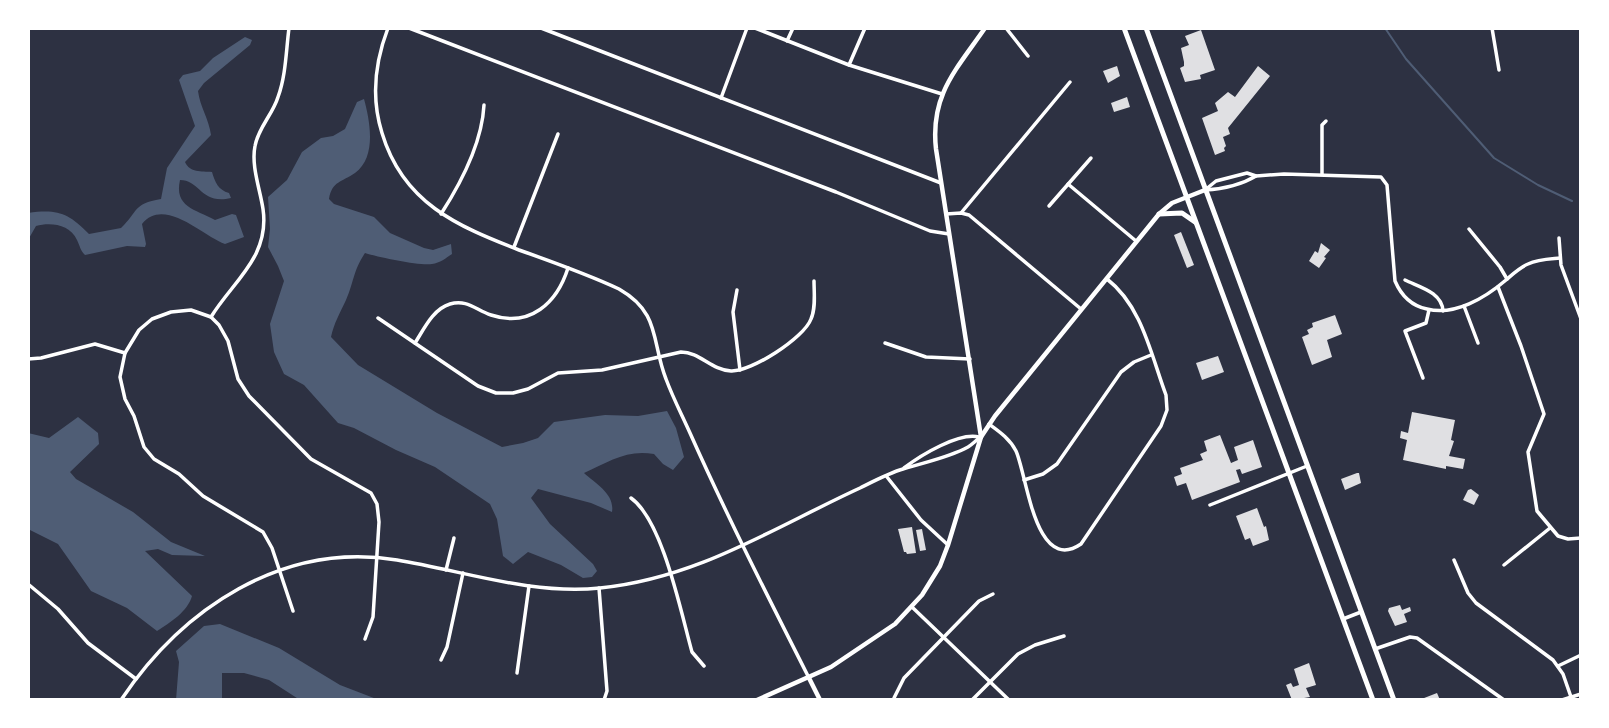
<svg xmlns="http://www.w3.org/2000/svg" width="1609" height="728" viewBox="0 0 1609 728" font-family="Bitter,serif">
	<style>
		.water { fill: #4f5d75 }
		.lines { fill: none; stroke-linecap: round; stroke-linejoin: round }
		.stream { stroke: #4f5d75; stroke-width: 2 }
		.building { fill: #e0e0e3 }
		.minor { stroke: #fff; stroke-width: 3.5 }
		.tertiary { stroke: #fff; stroke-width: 4.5 }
		.primary { stroke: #fff; stroke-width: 5 }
	</style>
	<rect width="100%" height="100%" fill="#2d3142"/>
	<g class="water">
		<path d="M245 37 252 40 250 45 204 83 198 91C200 107 209 119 211 135L185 162C190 173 201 171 212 172 215 182 218 190 229 193L231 198C201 205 200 180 180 180 174 207 195 209 215 220L232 214 236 215 244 237 225 244C203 236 164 196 142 224L146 244 145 247 127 246 85 255C80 250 80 246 77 240 70 224 50 222 36 226L28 240V213C58 209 68 213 89 234L121 228C139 211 132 204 161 199L167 168 195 126 179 80 183 75 200 71 213 58Z"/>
		<path d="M364 99C370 121 377 157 355 173 342 182 332 181 329 199L334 204 374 217 390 233 424 248 433 250 451 244 452 254C446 258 440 263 432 264 419 266 378 257 365 253 353 271 354 282 346 300 340 313 334 323 331 337L358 365 437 413 502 447 523 443 538 438 554 422 605 415 638 416 667 411 676 428 684 457 673 470 663 464 654 454C627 449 608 462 584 473 596 484 615 494 612 512L591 503 538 489 531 498 550 524 593 564 597 571 592 577 583 578 561 565 528 552 513 564 503 556 497 519 490 504 435 467 396 450 354 428 338 423 304 385 284 374 274 352 270 324 284 281 278 266 268 247 270 229 268 197 287 180 302 152 321 138 333 136 345 129 357 102Z"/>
		<path d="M78 417 98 433 99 444 70 472 76 479 133 512 171 542 205 556 172 555 158 549 145 551 192 596C188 611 170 623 157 631L127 608 91 591 58 544 28 529V433L49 438Z"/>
		<polygon points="220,624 279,648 340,685 379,700 300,700 269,680 244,673 222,673 222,700 176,700 179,662 176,651 204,626"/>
	</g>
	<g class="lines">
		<polyline class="stream" points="1385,28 1406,59 1494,158 1538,185 1572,201"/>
	</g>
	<g class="building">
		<polygon points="1201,30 1215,70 1200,75 1201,79 1185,82 1180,68 1184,66 1184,62 1181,48 1189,45 1185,36"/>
		<polygon points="1117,66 1120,76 1108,83 1103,71"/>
		<polygon points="1258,66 1270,76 1228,128 1230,134 1223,137 1226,146 1224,148 1225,151 1215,155 1202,118 1218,111 1215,103 1228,92 1235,97"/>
		<polygon points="1127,97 1130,107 1114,112 1111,103"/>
		<polygon points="1181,232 1194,265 1187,268 1174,235"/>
		<polygon points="1321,243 1330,250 1324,257 1326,258 1319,268 1309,261 1315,251 1318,253"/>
		<polygon points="1335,315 1342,334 1327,340 1332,357 1312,365 1302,337 1309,334 1307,330 1313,327 1312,323"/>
		<polygon points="1218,356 1224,372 1202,380 1196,363"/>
		<polygon points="1412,412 1455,420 1451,440 1454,441 1449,456 1465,459 1463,469 1446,466 1446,469 1403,460 1407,440 1400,438 1401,431 1408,433"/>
		<polygon points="1220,435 1231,463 1238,460 1234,447 1253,440 1262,467 1242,474 1240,469 1236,470 1240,482 1192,500 1186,483 1177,486 1174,477 1182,474 1180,468 1203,460 1200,454 1207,451 1204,441"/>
		<polygon points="1357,473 1359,473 1361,483 1345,490 1341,479"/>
		<polygon points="1471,489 1479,495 1474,505 1463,500 1468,490"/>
		<polygon points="1257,508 1264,527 1266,526 1269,540 1253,546 1250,538 1245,540 1236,516"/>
		<polygon points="912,527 916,553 907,554 906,552 904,552 898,529"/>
		<polygon points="922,529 926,550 920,551 916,530"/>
		<polygon points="1400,605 1402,610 1410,607 1411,611 1404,614 1407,622 1395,626 1388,611 1389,608"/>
		<polygon points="1309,663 1316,685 1306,688 1310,697 1292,700 1286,685 1291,683 1293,687 1299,685 1294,669"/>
		<polygon points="1437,693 1440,700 1419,700"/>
	</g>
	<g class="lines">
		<g class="minor">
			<path d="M388 28C375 62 371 98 382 133 403 203 457 226 519 250 553 262 587 274 619 289 661 313 651 341 666 379 673 398 682 415 690 433 727 516 768 597 809 678"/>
			<polyline points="409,28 836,192 930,231 949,234"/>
			<polyline points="541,28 941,183"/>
			<polyline points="755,28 849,65 942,94"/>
			<polyline points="1006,28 1028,56"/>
			<polyline points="1492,28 1499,70"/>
			<polyline points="787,41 793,28"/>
			<polyline points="849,65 865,28"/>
			<polyline points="721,98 747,28"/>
			<polyline points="1322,174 1322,125 1326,121"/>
			<polyline points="1068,184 1136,241"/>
			<path d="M1205 190 1216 181 1247 173 1256 176 1284 174 1381 177 1387 185 1395 281C1401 295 1412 306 1427 309 1455 316 1485 298 1506 280 1513 274 1519 268 1528 264 1538 259 1549 259 1560 258"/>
			<path d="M1205 190C1223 189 1241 185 1256 176"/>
			<polyline points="1049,206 1091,158"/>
			<polyline points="961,213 1070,82"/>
			<path d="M441 214C461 183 482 143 484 105"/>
			<polyline points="946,214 961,213 969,215 1081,309"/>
			<polyline points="1469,229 1500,267 1507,279"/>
			<polyline points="1559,238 1561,265 1581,319"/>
			<polyline points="514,247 558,134"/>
			<path d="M1405 280C1419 287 1442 292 1443 311"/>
			<polyline points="1498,287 1521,346 1544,414 1528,452 1537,511 1558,536 1568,539 1581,538"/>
			<polyline points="737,290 733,312 740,370"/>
			<polyline points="1464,306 1478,343"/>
			<path d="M211 317C233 281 270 257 263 209 260 189 251 166 255 146 258 128 273 114 278 97 286 75 286 51 289 28"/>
			<path d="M378 318 478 386 496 393H513L528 389 558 373 602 370 681 352C700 352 711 370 731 371 751 372 804 338 811 319 816 308 814 293 814 281"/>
			<path d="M415 343C424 329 433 309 450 304 467 299 476 310 491 315 530 328 557 303 568 268"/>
			<polyline points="885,343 926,357 970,359"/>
			<polyline points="28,359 41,358 95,344 125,353"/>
			<polyline points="1423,378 1405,331 1426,323 1429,310"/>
			<path d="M989 424C1000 432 1010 439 1016 451 1027 475 1035 575 1081 544L1161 426 1167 410 1166 395C1151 355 1142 306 1107 279"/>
			<path d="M904 468C921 455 959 432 979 437"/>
			<polyline points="887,477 921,520 948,545"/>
			<polyline points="1024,480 1043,474 1057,464 1121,372 1134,362 1151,355"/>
			<path d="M631 498C663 521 681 613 692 652L704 666"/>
			<polyline points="1210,505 1307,466"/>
			<polyline points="1454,560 1468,593 1476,603 1553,660 1563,674 1571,697"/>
			<polyline points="1504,565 1550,528"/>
			<polyline points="446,570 454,538"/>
			<polyline points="28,584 58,609 88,643 136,679"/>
			<polyline points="599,588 607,691 604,700"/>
			<polyline points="912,607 1009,700"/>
			<polyline points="293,611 272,548 263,532 203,496 179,474 154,459 144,447 134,416 125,399 120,377 125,353 139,330 152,319 171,312 191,310 211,317 219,325 228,341 238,379 249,396 311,459 371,493 377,504 379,522 373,617 365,639"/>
			<polyline points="1343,619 1361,612"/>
			<polyline points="1375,649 1410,637 1417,638 1504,700"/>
			<polyline points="441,660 447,647 463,573"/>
			<polyline points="1558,666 1581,655"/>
			<polyline points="517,673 529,586"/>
			<polyline points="894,698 904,678 979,601 993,594"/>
			<path d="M121 700C182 609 282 541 397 560 464 571 531 595 600 588 698 578 773 528 860 488 874 481 889 473 903 469 925 462 948 458 968 447 973 444 976 440 981 437"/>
			<polyline points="972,700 1018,654 1035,645 1064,636"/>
			<polyline points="1562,700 1581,694"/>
		</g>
		<g class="tertiary">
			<polyline points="981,437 995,416 1159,214 1172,203 1205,190"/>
			<polyline points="809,678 820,700"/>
			<path d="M757 700 831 667 895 624 922 595 940 566 948 545 981 437 936 149C930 95 956 70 985 28"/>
		</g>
		<g class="primary">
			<polyline points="1124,28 1373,700"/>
			<polyline points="1146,28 1394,700"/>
			<polyline points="1159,214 1182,213 1195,222"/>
		</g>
	</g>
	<rect width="1609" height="728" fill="none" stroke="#ffffff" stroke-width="60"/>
</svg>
